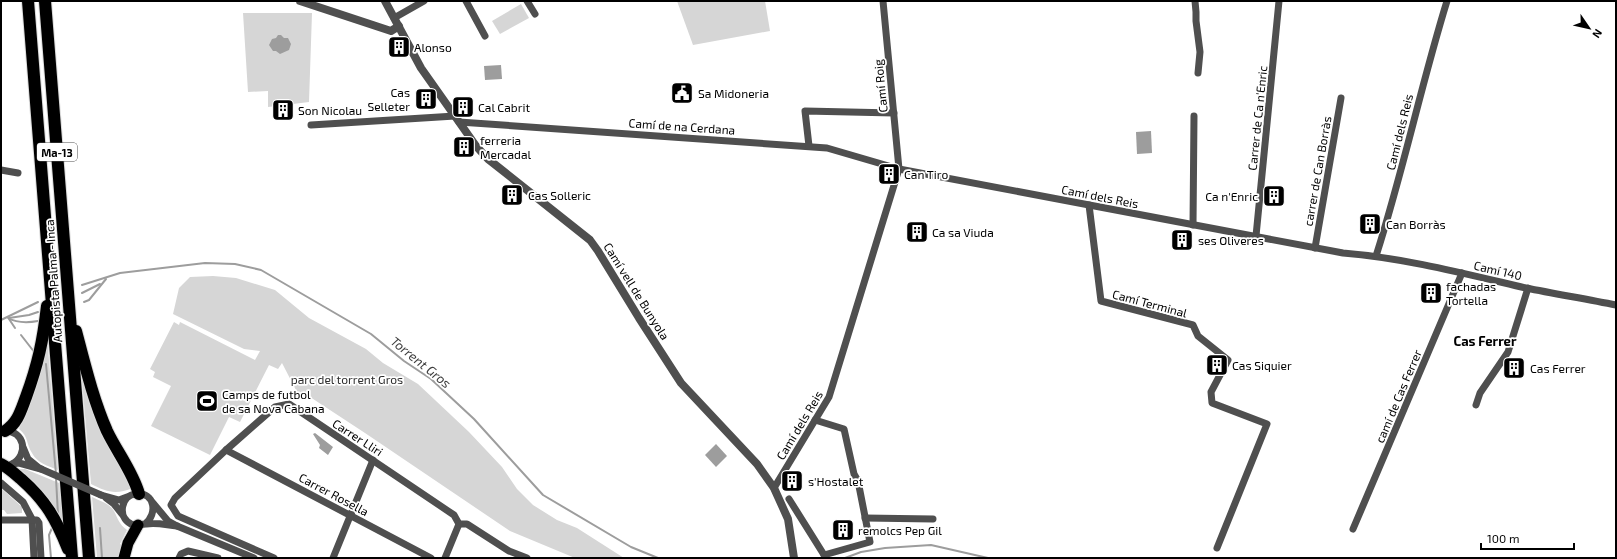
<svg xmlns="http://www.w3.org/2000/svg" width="1617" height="559" viewBox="0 0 1617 559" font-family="'Exo 2',sans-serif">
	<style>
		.green { fill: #d6d6d6 }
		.water { fill: #9d9d9d }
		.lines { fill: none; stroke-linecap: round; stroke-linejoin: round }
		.stream { stroke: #9d9d9d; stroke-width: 2 }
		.trunk-casing { stroke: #dbdbdb; stroke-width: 13 }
		.motorway-casing { stroke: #dbdbdb; stroke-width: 14 }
		.minor { stroke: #4f4f4f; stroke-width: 7 }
		.tertiary { stroke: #4f4f4f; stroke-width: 8 }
		.trunk { stroke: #000; stroke-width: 11 }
		.motorway { stroke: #000; stroke-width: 12 }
		.minor-bridge { stroke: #4f4f4f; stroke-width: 7 }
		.labels { text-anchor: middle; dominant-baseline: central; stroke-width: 3.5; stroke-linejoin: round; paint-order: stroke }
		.shield { fill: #fff; stroke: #4c4c4c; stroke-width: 1 }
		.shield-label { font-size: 11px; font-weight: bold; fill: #000 }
		.poi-label { font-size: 12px; fill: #000; stroke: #fff; text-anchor: start }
		.street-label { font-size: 12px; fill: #000; stroke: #fff }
		.park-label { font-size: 12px; fill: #2d2d2d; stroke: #fff }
		.neighbourhood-label { font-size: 13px; font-weight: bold; fill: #000; stroke: #fff }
		.water-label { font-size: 13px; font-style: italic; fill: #3e3e3e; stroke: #fff }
	</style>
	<rect width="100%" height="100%" fill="#fff"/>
	<g class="green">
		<polygon points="677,1 765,1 770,31 693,45"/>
		<polygon points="521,4 529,18 500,34 492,21"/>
		<polygon points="243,13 312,13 309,102 268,107 268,91 248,92"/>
		<polygon points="213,276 236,278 275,290 309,318 366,349 383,363 418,384 469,432 502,467 517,489 533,505 557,520 577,528 624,558 575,558 510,531 365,433 304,393 298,394 282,363 278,369 269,365 240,422 229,417 210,455 151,426 171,386 153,377 155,372 150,369 174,322 179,325 180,322 255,360 260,351 244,349 173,314 179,288 190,277"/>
		<path d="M47 336 58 470C48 466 37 463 32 453 26 444 29 437 19 429L26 410Z"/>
		<path d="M80 358 133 488C115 495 107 492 91 484Z"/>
		<polygon points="16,469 25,469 59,483 63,524"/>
		<polygon points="1,488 22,507 22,513 7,514 4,510 1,510"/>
		<path d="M92 497C100 501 109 503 114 511 118 519 119 524 127 530L120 544 122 545 119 558H97Z"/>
	</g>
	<g class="water">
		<polygon points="278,35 281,35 284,38 288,38 291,44 289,50 280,54 276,51 273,51 269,45 272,39 276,38"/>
		<polygon points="501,65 502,79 485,80 484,66"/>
		<polygon points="1151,131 1152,153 1137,154 1136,132"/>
		<polygon points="315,433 333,447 328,455 319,448 320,445 313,434"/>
		<polygon points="716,444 727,456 716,467 705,455"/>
	</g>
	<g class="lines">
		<g class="stream">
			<polyline points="82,285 120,273 205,263 235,264 261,270 371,334 404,361 431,379 474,419 543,495 631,547 658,558"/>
			<polyline points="82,293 100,284"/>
			<polyline points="84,302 89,300 106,279"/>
			<path d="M8 318C17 323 27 323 38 321"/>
			<polyline points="9,318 29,315 38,312"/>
			<polyline points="9,319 15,328"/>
			<polyline points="1,320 38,302"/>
			<polyline points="21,335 35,353"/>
			<polyline points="46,364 56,474"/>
			<polyline points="56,478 58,515"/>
			<polyline points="100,528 102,558"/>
			<polyline points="51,558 49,535 52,528"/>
			<polyline points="845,558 861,552 885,548 931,545 988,558"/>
		</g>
		<g class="trunk-casing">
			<polyline id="trunk" points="124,558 128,543 138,525"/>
		</g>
		<g class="motorway-casing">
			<g id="motorway">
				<polyline points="28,1 72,558"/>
				<polyline points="45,1 89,558"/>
				<path d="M76 331C85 365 93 399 107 431 117 452 133 472 139 494"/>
				<path d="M5 431C18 423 21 410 26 397 38 364 43 341 47 306"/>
				<path d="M1 464C9 468 15 474 21 479 46 501 56 519 68 549"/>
			</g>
		</g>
		<g class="minor">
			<polyline points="466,1 485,36"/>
			<polyline points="527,1 535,14"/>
			<polyline points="1195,1 1196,12 1196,21 1200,52 1198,73"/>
			<polyline points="394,18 424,1"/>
			<path d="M459 122 827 148 899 169 1343 253C1405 258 1466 274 1526 288 1556 294 1586 299 1616 305"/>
			<polyline points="311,125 455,116"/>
			<polyline points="809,146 805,111 894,113"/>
			<polyline points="1,170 18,173"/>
			<polyline points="1089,205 1101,301 1193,325 1198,336 1228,360 1211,392 1212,403 1267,424 1217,548"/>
			<polyline points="1193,225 1194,116"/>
			<polyline points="1256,236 1279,1"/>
			<polyline points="1315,248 1341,98"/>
			<path d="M1376 256C1403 172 1421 85 1447 1"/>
			<polyline points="1476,405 1480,393 1508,352 1528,288"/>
			<polyline points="815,420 844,429 854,474 858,481 870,542 824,555"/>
			<path d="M4 431C25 430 29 455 12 464"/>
			<polyline points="23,447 28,459 39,468"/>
			<polyline points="226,450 431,558"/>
			<polyline points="12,464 19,463 41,469"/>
			<polyline points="1,483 23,502 32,519 34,558"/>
			<polyline points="774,488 829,397 899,169 883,1"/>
			<polyline points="101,495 119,500 127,497"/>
			<polyline points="106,498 114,504 122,514"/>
			<polyline points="789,499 826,558"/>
			<polyline points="153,503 168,521 177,526 254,558"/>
			<polyline points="865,518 933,519"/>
			<polyline points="1,520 37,520 39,523 41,558"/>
			<path d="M145 524C158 514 155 492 136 494 121 495 117 517 131 524 136 526 141 524 146 524 157 522 166 525 177 526"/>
			<polyline points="1353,529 1462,273"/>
			<polyline points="179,558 181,554 188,551 218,558"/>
			<polyline points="274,558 178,516 171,505 175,498 226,450 275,407 289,404 454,515 459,524 467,524 509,551 527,558"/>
			<polyline points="333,558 373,460"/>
			<polyline points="445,558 459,524"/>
		</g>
		<g class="tertiary">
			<polyline points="300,1 391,31 399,26"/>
			<polyline points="385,1 421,68 476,146 488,159 590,240 598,251 639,318 681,383 757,464 774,488 788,519 794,558"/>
		</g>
		<use href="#trunk" class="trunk"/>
		<use href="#motorway" class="motorway"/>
		<polyline class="minor-bridge" points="41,469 101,495"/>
	</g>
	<defs>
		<g id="building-square" transform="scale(1.15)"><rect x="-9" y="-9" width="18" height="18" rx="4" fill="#000" stroke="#fff"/><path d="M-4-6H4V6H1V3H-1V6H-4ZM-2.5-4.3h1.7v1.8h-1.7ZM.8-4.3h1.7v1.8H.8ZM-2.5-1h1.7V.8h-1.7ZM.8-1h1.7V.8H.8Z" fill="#fff"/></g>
		<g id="civic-square" transform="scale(1.15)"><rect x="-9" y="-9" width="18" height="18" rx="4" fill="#000" stroke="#fff"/><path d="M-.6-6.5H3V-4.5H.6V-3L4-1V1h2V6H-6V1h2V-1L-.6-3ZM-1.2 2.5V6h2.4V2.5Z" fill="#fff"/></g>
		<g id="stadium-square" transform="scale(1.15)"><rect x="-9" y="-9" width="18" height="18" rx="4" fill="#000" stroke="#fff"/><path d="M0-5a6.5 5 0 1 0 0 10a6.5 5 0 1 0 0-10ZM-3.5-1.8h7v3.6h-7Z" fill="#fff"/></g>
	</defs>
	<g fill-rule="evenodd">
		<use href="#building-square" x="399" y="47"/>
		<use href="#civic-square" x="682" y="93"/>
		<use href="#building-square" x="426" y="99"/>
		<use href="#building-square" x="463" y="107"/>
		<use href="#building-square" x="283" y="110"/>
		<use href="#building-square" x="464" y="147"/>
		<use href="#building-square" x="889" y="174"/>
		<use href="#building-square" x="512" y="195"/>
		<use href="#building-square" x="1274" y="196"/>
		<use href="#building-square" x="1370" y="224"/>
		<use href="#building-square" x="917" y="232"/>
		<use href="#building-square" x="1182" y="240"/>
		<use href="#building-square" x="1431" y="293"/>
		<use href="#building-square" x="1217" y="365"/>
		<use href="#building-square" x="1514" y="368"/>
		<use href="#stadium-square" x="207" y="401"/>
		<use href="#building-square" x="792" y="481"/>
		<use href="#building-square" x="843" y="530"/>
	</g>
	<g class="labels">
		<rect class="shield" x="37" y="143" width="40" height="18" rx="3"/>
		<g class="shield-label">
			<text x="57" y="152">Ma-13</text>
		</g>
		<g class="poi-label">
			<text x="414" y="47">Alonso</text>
			<text x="410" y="92" text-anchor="end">Cas<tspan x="410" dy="14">Selleter</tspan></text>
			<text x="698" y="93">Sa Midoneria</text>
			<text x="478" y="107">Cal Cabrit</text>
			<text x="298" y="110">Son Nicolau</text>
			<text x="480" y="140">ferreria<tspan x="480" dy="14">Mercadal</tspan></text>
			<text x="904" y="174">Can Tiro</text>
			<text x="528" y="195">Cas Solleric</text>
			<text x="1258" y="196" text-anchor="end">Ca n'Enric</text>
			<text x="1386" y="224">Can Borràs</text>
			<text x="932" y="232">Ca sa Viuda</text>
			<text x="1198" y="240">ses Oliveres</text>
			<text x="1446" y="286">fachadas<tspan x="1446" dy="14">Tortella</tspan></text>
			<text x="1232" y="365">Cas Siquier</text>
			<text x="1530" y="368">Cas Ferrer</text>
			<text x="222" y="394">Camps de futbol<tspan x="222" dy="14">de sa Nova Cabana</tspan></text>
			<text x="808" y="481">s'Hostalet</text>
			<text x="858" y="530">remolcs Pep Gil</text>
		</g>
		<g class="street-label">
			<text transform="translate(880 86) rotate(-96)">Camí Roig</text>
			<text transform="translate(1257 118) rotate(-84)">Carrer de Ca n'Enric</text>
			<text transform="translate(682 126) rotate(4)">Camí de na Cerdana</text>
			<text transform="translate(1399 132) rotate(-76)">Camí dels Reis</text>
			<text transform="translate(1317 171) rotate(-80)">carrer de Can Borràs</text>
			<text transform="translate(1100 196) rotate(11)">Camí dels Reis</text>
			<text transform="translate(1498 270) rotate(13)">Camí 140</text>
			<text transform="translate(53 281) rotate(-94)">Autopista Palma - Inca</text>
			<text transform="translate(637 291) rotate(58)">Camí vell de Bunyola</text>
			<text transform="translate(1150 303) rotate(15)">Camí Terminal</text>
			<text transform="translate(1398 396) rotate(-67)">camí de Cas Ferrer</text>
			<text transform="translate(799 425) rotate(-59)">Camí dels Reis</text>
			<text transform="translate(358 437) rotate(33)">Carrer Lliri</text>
			<text transform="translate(334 494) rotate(28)">Carrer Rosella</text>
		</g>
		<g class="park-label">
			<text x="347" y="379">parc del torrent Gros</text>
		</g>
		<g class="neighbourhood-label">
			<text x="1485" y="341">Cas Ferrer</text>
		</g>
		<g class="water-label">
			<text transform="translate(421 362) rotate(39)">Torrent Gros</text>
		</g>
	</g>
	<rect width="1617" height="559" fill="none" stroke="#000000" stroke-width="4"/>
	<g transform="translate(1589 28) rotate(124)" stroke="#ffffff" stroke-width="3" paint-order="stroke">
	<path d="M0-3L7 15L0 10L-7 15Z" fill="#000000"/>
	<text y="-6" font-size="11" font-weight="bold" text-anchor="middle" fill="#000000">N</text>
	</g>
	<path d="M1481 543v6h93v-6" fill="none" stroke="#000000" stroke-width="2"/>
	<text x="1487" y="543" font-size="12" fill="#000000" stroke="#ffffff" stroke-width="3" paint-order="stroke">100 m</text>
</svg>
